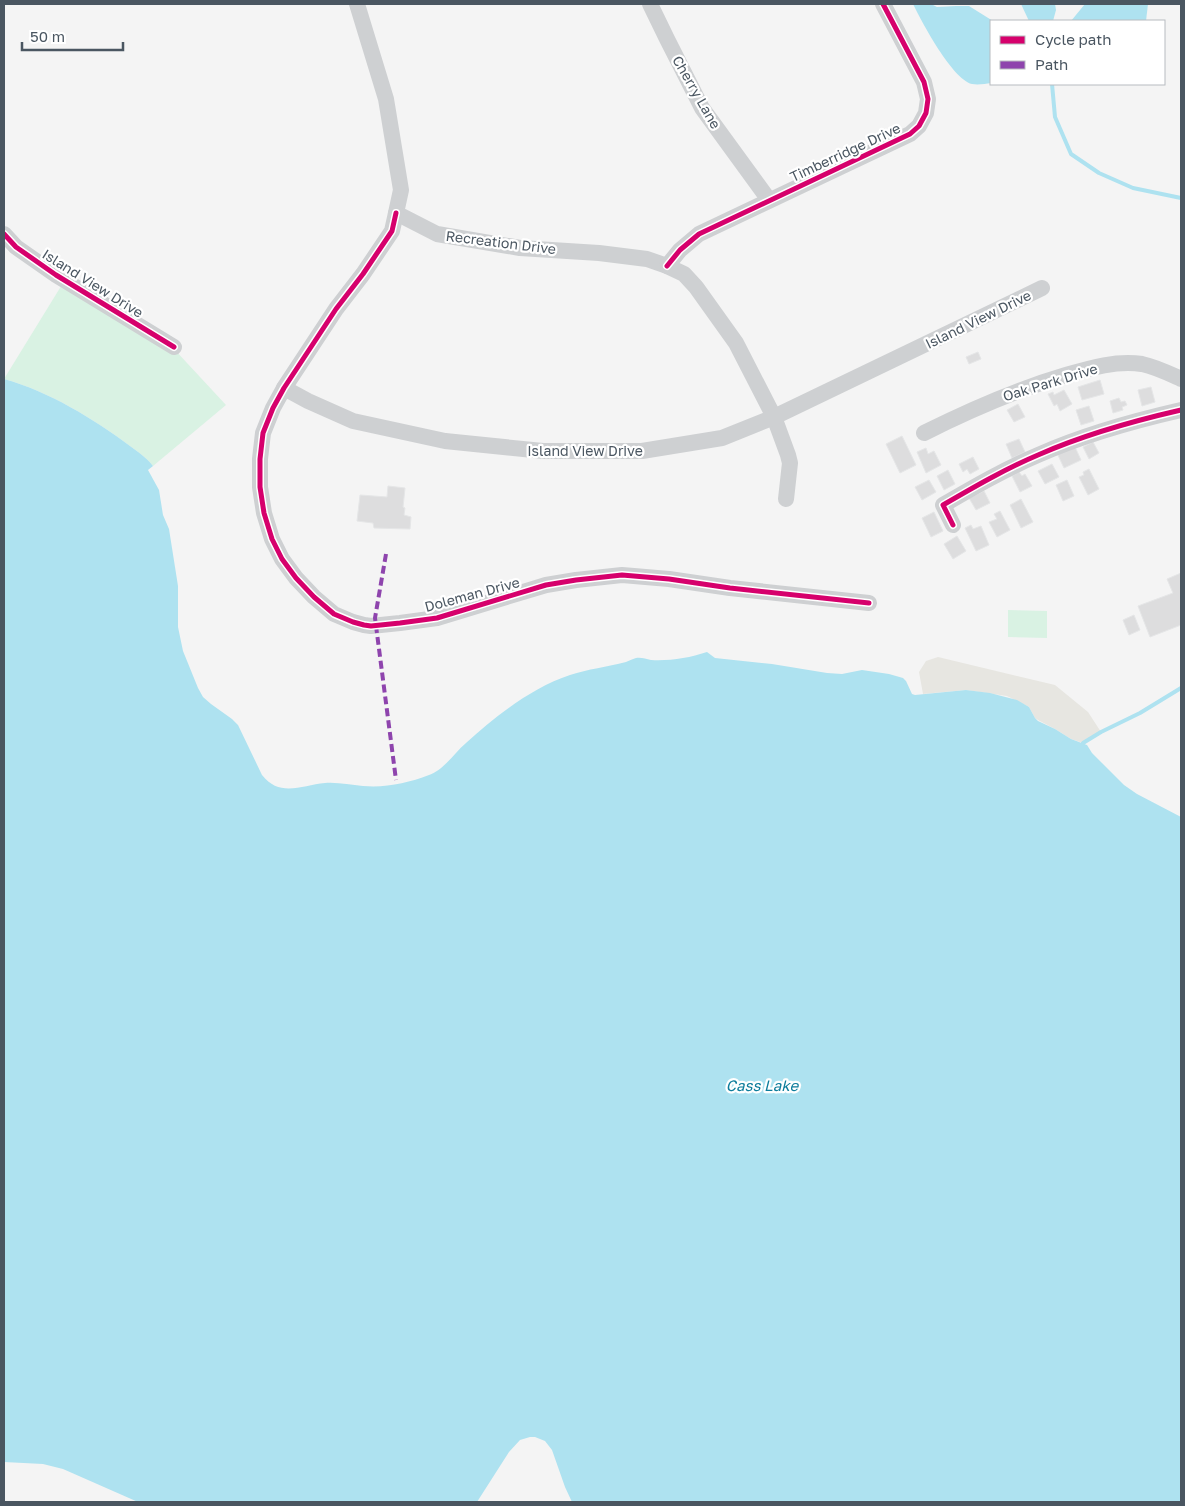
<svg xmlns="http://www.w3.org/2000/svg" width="1185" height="1506" viewBox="0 0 1185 1506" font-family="'Golos Text',sans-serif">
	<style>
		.green { fill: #d9f2e3 }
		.sand { fill: #e7e6e1 }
		.water { fill: #aee2f0 }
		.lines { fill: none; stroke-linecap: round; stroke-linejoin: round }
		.stream { stroke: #aee2f0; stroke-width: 4 }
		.building { fill: #ddddde; stroke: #e5e6e7 }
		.minor { stroke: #ced0d2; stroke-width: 16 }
		.quiet { stroke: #8e44ad; stroke-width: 4; stroke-dasharray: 8 4; stroke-linecap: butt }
		.cycleway-casing { stroke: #fff; stroke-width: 8 }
		.cycleway { stroke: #d6006c; stroke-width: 5 }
		.labels { text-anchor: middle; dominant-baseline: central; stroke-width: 4.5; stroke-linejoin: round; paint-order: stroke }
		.street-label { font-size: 14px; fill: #4a5661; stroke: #fff }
		.water-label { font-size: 15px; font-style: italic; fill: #0c7c9b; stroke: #fff }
	</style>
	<rect width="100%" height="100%" fill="#f4f4f4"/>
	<g class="green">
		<path d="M63 283 174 349 226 405 153 466C147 458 138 452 130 446 92 418 50 392 4 379Z"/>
		<polygon points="1008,610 1047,611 1047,638 1008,637"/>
	</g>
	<polygon class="sand" points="938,657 1055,685 1088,712 1101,732 1083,743 1071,739 1055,729 1038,720 1035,718 1029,707 1007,696 966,690 923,694 919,672 926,661"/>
	<g class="water">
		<path d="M913 4H931L937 7 956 6H969L993 21H991V83C985 84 978 85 972 84 952 79 922 22 913 4Z"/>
		<polygon points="1021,4 1055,4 1056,10 1053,21 1029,21"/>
		<polygon points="1085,4 1148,4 1146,21 1071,21"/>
		<path d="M4 379C50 392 92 418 130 446 138 452 147 458 153 466L148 470 159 490 163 515 169 529 178 586V627L183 651 198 688 203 697 211 704 232 719 238 725 262 775C280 798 302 785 325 783 338 782 350 785 363 786 386 788 408 783 429 775 444 770 454 753 466 743 496 716 531 688 570 675 588 669 607 667 626 662 629 661 632 659 636 658 641 657 646 659 651 660 670 661 689 658 707 652L715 658 772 664 827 673 842 674 862 670 889 674 903 678 906 681 912 694 915 695 966 690 990 693 1017 700 1029 707 1035 718 1038 721 1055 729 1071 739 1087 745 1092 753 1124 785 1137 794 1181 817V1502H572L565 1487 552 1450 545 1441 535 1437H530L520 1440 509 1452 477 1502H138L63 1469 43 1464 4 1462Z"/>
	</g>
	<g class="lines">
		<g class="stream">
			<polyline points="1052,84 1055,117 1071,154 1099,173 1133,188 1181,198"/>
			<polyline points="1083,743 1101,732 1140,713 1181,688"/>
		</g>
	</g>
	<g class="building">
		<polygon points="978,352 981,359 969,364 966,357"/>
		<polygon points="1100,380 1104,394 1082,400 1078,387"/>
		<polygon points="1151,387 1155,402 1142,406 1138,390"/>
		<polygon points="1064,390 1072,404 1060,411 1057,404 1054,406 1048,394 1053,392 1054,395"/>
		<polygon points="1119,398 1121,402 1125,401 1127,405 1122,407 1123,410 1113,413 1110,401"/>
		<polygon points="1018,404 1025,417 1014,422 1007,410"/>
		<polygon points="1089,406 1094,421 1081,425 1076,410"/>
		<polygon points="902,436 916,465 900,473 886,444"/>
		<polygon points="1019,439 1025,452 1012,458 1006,444"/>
		<polygon points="1093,442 1099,453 1089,459 1083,447"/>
		<polygon points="1075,447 1081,460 1064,468 1056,451"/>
		<polygon points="926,448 928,454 934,451 941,465 926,473 917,452"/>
		<polygon points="973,457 979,469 970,474 967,469 963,472 959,464"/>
		<polygon points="1052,464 1059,477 1045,484 1038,471"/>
		<polygon points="1089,469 1099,489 1088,495 1079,477 1084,475 1083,472"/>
		<polygon points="948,470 955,484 944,490 937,476"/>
		<polygon points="1019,472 1022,476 1025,474 1032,486 1020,492 1012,476"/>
		<polygon points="929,480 936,492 922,500 915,487"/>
		<polygon points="1067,480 1074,496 1063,501 1056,485"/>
		<polygon points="388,486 405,488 403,507 405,508 404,515 411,517 410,529 374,528 373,523 357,521 360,495 387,497"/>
		<polygon points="984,491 990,503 976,510 969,498"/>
		<polygon points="1021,499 1033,522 1021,528 1010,505"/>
		<polygon points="1000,511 1010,530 997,537 989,522 997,519 994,514"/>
		<polygon points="934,512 943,531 931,537 922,518"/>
		<polygon points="971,525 973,529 981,526 989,545 976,551 965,528"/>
		<polygon points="957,536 966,551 953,559 944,544"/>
		<polygon points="1181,573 1181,625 1150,637 1138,606 1173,593 1167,579"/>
		<polygon points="1134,615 1140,630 1129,635 1123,620"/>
	</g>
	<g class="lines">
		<g class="minor">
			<polyline points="357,4 386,99 401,190 396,213 437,234 520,248 599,253 647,259 667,266 684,274 696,287 736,343 774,417 788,455 790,463 786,499"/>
			<polyline points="650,4 667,39 702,108 769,200"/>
			<polyline points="396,213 392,231 363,274 336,309 284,388 273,408 263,433 260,459 260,487 264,513 272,539 282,559 296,578 314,597 334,614 353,622 364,625 371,626 400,623 437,618 546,585 576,580 622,575 669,579 730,588 869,603"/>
			<polyline points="4,234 16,247 56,275 174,347"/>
			<polyline points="667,266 680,250 699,234 910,134 919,126 926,113 928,99 924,82 883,4"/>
			<polyline points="284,388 308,401 353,421 445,441 543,451 642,451 722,438 774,417 1042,288"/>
			<path d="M924 433C972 409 1015 390 1066 375 1090 368 1117 360 1142 364 1156 367 1168 373 1181 379"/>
			<path d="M953 525 943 505C974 487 1005 469 1038 455 1083 435 1133 421 1181 410"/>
		</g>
		<polyline class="quiet" points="386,554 375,618 396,780"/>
		<g class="cycleway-casing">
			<g id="cycleway">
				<polyline points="396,213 392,231 363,274 336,309 284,388 273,408 263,433 260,459 260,487 264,513 272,539 282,559 296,578 314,597 334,614 353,622 364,625 371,626 400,623 437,618 546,585 576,580 622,575 669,579 730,588 869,603"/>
				<polyline points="4,234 16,247 56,275 174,347"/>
				<polyline points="667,266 680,250 699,234 910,134 919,126 926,113 928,99 924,82 883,4"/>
				<path d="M953 525 943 505C974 487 1005 469 1038 455 1083 435 1133 421 1181 410"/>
			</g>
		</g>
		<use href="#cycleway" class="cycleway"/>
	</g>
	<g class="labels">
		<g class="street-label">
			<text transform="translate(697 92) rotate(60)">Cherry Lane</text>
			<text transform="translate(845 152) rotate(-25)">Timberridge Drive</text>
			<text transform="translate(501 242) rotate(7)">Recreation Drive</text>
			<text transform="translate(93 283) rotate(32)">Island View Drive</text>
			<text transform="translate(978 319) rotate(-26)">Island View Drive</text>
			<text transform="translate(1050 382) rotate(-17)">Oak Park Drive</text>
			<text x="585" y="450">Island View Drive</text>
			<text transform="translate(472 594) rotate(-15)">Doleman Drive</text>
		</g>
		<g class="water-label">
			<text x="762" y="1085">Cass Lake</text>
		</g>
	</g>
	<rect width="1185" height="1506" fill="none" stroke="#4a5661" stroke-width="10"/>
	<rect x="990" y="20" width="175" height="65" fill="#ffffff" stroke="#b7bbc0"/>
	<rect x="1000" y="36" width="25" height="8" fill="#d6006c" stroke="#b7bbc0"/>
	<text x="1035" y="45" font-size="15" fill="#4a5661">Cycle path</text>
	<rect x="1000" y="61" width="25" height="8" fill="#8e44ad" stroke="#b7bbc0"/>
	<text x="1035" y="70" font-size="15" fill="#4a5661">Path</text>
	<path d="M22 42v8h101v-8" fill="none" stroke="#4a5661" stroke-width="2.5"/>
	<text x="30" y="42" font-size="15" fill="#4a5661" stroke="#ffffff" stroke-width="4" paint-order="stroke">50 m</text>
</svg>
